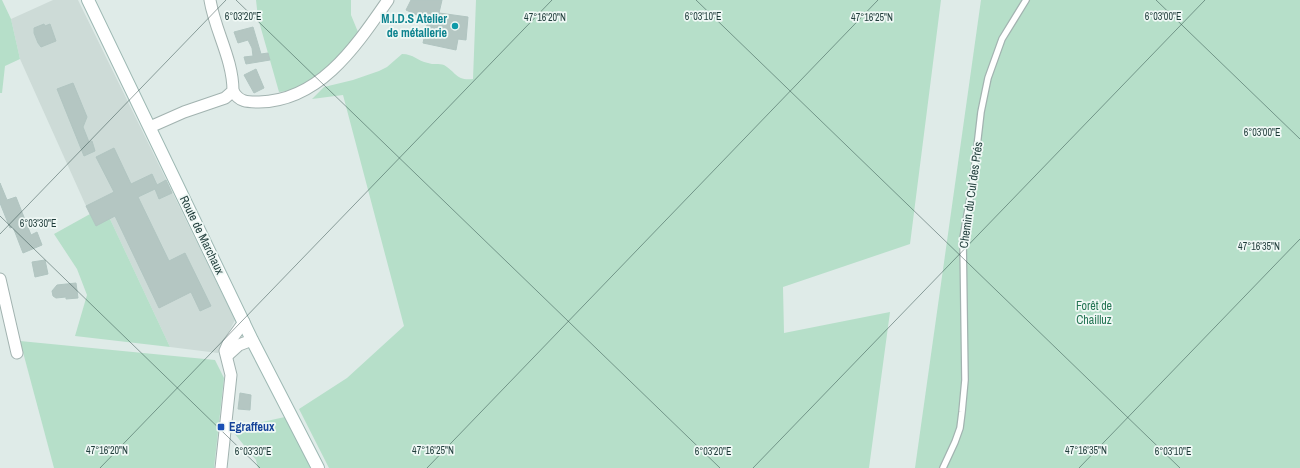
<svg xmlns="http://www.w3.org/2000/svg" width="1300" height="468" viewBox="0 0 1300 468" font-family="'Archivo Narrow',sans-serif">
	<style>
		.built { fill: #cddbd7 }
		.green { fill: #b6dfc9 }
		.building { fill: #b4c6c2; stroke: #b1c5c1 }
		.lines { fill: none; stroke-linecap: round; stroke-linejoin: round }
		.service-casing { stroke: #a2b3b0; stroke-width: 8 }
		.minor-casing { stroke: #a2b3b0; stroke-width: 13 }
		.secondary-casing { stroke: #9db8b3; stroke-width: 14 }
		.service { stroke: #fff; stroke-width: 5.5 }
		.minor { stroke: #fff; stroke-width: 11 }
		.secondary { stroke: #fff; stroke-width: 12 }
		.ticks { fill: none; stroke: #1f3c3a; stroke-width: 1; stroke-opacity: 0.45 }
		.culture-dot { fill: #0f9aa8; stroke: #eff8f5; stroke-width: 1.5 }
		.transit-dot { fill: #1a4fb4; stroke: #eff8f5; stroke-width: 1.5 }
		.labels { text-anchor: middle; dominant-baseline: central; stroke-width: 3.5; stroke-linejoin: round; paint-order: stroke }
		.culture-label { font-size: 12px; font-weight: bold; fill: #0d838f; stroke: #eff8f5; text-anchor: end }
		.street-label { font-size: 12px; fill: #1f3c3a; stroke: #eff8f5 }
		.park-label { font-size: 12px; fill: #267655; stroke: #eff8f5 }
		.transit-label { font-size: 12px; font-weight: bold; fill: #164399; stroke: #eff8f5; text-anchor: start }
		.ticks-label { font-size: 10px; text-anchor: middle; fill: #1f3c3a; stroke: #eff8f5; stroke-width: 3.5; stroke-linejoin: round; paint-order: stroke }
	</style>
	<rect width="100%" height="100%" fill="#dfebe8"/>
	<polygon class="built" points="53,0 78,0 235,320 218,353 170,347 110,219 96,226 86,206 20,59 11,19"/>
	<g class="green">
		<polygon points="0,0 2,0 11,19 20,59 5,66 2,93 0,93"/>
		<path d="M256 0H351V15L358 32C342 55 323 77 297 88 292 91 284 91 279 92L258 18Z"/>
		<path d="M476 0H941L910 244 783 287 784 333 890 312 869 468H329L299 409 347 378 404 326 343 95 312 99 324 87 353 80 379 71 387 67 402 54C414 54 417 61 428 63 433 65 439 63 444 65 456 72 456 81 473 79Z"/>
		<polygon points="981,0 1300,0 1300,468 915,468"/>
		<polygon points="90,214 110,219 170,347 75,336 87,295 77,269 54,234"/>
		<polygon points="20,341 215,360 224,378 214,468 54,468"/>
		<polygon points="285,417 311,468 258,468 256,460 234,433 234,428"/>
	</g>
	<g class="building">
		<polygon points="411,0 442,0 439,13 468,17 466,40 458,39 456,50 423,43 428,20 406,10"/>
		<polygon points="44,24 45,26 50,24 56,41 41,47 38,43 34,33 34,28"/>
		<polygon points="253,27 261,54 268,53 270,60 246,64 244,57 253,56 252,48 248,40 238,43 234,32"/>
		<polygon points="256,69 264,88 254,93 244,75"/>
		<polygon points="73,83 87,117 83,127 89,142 92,141 95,151 84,156 57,89"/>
		<polygon points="114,148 131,184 152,174 157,185 166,180 172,193 159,199 155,189 138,197 169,261 185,253 211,306 200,311 191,292 159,308 115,216 96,226 86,206 114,192 96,157"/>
		<polygon points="0,183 7,200 16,197 31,235 37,232 42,245 23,253 13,227 10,228 0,203"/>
		<polygon points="45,260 48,274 35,277 32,262"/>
		<polygon points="76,283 78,298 66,299 66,297 56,298 53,296 52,291 57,285"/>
		<polygon points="240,393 251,395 250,410 238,409"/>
	</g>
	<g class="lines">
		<g class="service-casing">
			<polyline id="service" points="943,468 955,442 960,428 962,412 965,380 963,238 973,181 981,112 988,78 1002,39 1026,0"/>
		</g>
		<g class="minor-casing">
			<g id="minor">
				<path d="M233 91C239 102 247 102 259 102 320 101 356 46 388 0"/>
				<path d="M150 127 184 112 225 98 233 91C233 59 215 31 210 0"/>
				<polyline points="0,279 17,353"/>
				<polyline points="228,355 239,345 252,340"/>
				<polyline points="221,468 231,375 225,351 228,344 244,322"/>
			</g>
		</g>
		<g class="secondary-casing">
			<polyline id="secondary" points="88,0 252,340 318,468"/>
		</g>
		<use href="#service" class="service"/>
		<use href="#minor" class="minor"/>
		<use href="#secondary" class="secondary"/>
	</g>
	<path class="ticks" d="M236 0 720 468M696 0 1180 468M1156 0 1300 139M0 216 260 468M0 234 226 0M100 468 552 0M427 468 878 0M753 468 1205 0M1079 468 1300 239"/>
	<circle class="culture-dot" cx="455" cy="26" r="4"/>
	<rect class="transit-dot" x="217" y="423" width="8" height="8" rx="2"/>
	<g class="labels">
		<g class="culture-label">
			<text x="447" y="19">M.I.D.S Atelier<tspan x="447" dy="14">de métallerie</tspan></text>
		</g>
		<g class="street-label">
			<text transform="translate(971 195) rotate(-82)">Chemin du Cul des Prés</text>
			<text transform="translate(202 235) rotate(64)">Route de Marchaux</text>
		</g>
		<g class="park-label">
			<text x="1094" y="306">Forêt de<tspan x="1094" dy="14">Chailluz</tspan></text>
		</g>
		<g class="transit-label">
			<text x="229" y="427">Egraffeux</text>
		</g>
	</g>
	<g class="ticks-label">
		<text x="243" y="20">6°03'20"E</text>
		<text x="703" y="20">6°03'10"E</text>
		<text x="1163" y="20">6°03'00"E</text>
		<text x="545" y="21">47°16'20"N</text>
		<text x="872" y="21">47°16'25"N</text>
		<text x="1262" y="136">6°03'00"E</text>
		<text x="38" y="227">6°03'30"E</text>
		<text x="1259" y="250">47°16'35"N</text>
		<text x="107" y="454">47°16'20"N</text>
		<text x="433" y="454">47°16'25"N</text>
		<text x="1086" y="454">47°16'35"N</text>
		<text x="253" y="455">6°03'30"E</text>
		<text x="713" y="455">6°03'20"E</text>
		<text x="1173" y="455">6°03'10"E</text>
	</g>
</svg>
